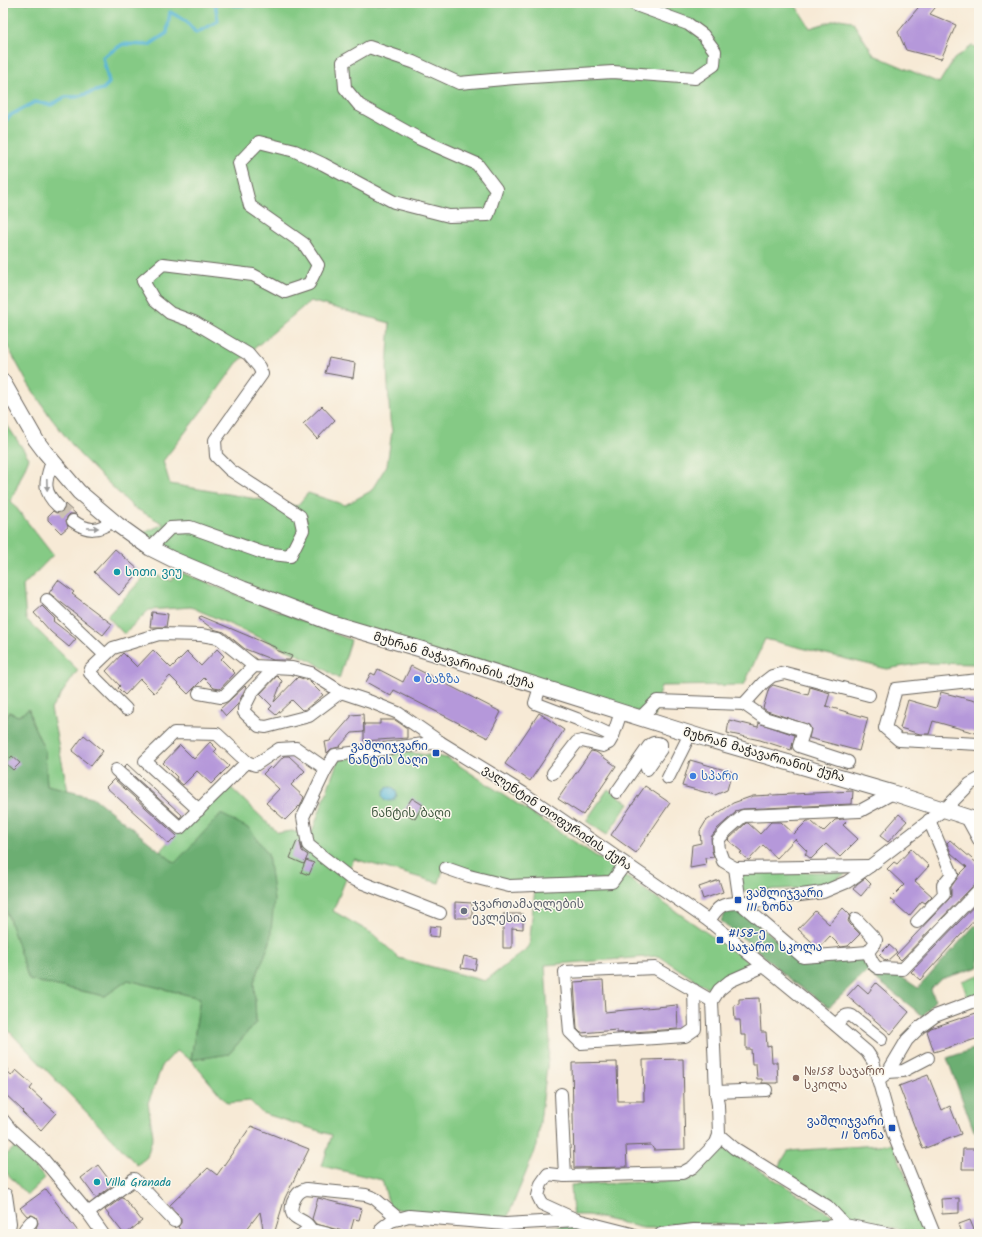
<svg xmlns="http://www.w3.org/2000/svg" width="982" height="1237" viewBox="0 0 982 1237" font-family="Kalam,'Noto Sans Georgian',sans-serif">
	<style>
		.green { fill: #85ca85; stroke: #507350; fill-rule: evenodd }
		.forest { fill: #6cae72; stroke: #446547 }
		.water { fill: #57b5d5; stroke: #3a6878 }
		.lines { fill: none; stroke-linecap: round; stroke-linejoin: round }
		.stream { stroke: #57b5d5; stroke-width: 3.5 }
		.building { fill: #b598da }
		.minor-tunnel { stroke: #cbc1b1; stroke-width: 12; stroke-dasharray: 12 6; stroke-linecap: butt }
		.minor-casing { stroke: #69645d; stroke-width: 14 }
		.major-casing { stroke: #69645d; stroke-width: 17 }
		.minor { stroke: #fff; stroke-width: 12 }
		.major { stroke: #fff; stroke-width: 15 }
		.oneway { fill: #999 }
		.culture-dot { fill: #0f9aa8; stroke: #fbf7ec; stroke-width: 1.5 }
		.shop-dot { fill: #3f7fe0; stroke: #fbf7ec; stroke-width: 1.5 }
		.transit-dot { fill: #1a4fb4; stroke: #fbf7ec; stroke-width: 1.5 }
		.worship-dot { fill: #6b7280; stroke: #fbf7ec; stroke-width: 1.5 }
		.education-dot { fill: #8d6e63; stroke: #fbf7ec; stroke-width: 1.5 }
		.labels { text-anchor: middle; dominant-baseline: central; stroke-width: 3; stroke-linejoin: round; paint-order: stroke }
		.culture-label { font-size: 12px; fill: #0d838f; stroke: #fbf7ec; text-anchor: start }
		.street-label { font-size: 12px; fill: #1c1c1c; stroke: #fbf7ec }
		.shop-label { font-size: 12px; fill: #366cbe; stroke: #fbf7ec; text-anchor: start }
		.transit-label { font-size: 12px; fill: #164399; stroke: #fbf7ec; text-anchor: end }
		.park-label { font-size: 12px; fill: #415941; stroke: #fbf7ec }
		.worship-label { font-size: 12px; fill: #5b616d; stroke: #fbf7ec; text-anchor: start }
		.education-label { font-size: 12px; fill: #785e54; stroke: #fbf7ec; text-anchor: start }
	</style>
	<rect width="100%" height="100%" fill="#fbf7ec"/>
	<filter id="ink" filterUnits="userSpaceOnUse"><feTurbulence type="fractalNoise" baseFrequency=".025" numOctaves="2"/><feDisplacementMap in="SourceGraphic" scale="8" xChannelSelector="R" yChannelSelector="G"/><feConvolveMatrix kernelMatrix="1 2 1 2 8 2 1 2 1" color-interpolation-filters="sRGB"/></filter>
	<filter id="wash" filterUnits="userSpaceOnUse"><feTurbulence type="fractalNoise" baseFrequency=".012" numOctaves="4" result="noise"/><feDisplacementMap in="SourceGraphic" scale="16" xChannelSelector="R" yChannelSelector="G"/><feGaussianBlur stdDeviation="0.9" result="paint"/><feColorMatrix in="noise" values="0 0 0 0 0 0 0 0 0 0 0 0 0 0 0 0 0 1.4 0 .05"/><feComposite in="paint" operator="in"/></filter>
	<g filter="url(#wash)">
		<rect width="100%" height="100%" fill="#f7ead6"/>
		<g class="green">
			<path d="M3 3H794L810 28 839 19 852 21 874 55 939 83 954 59 972 46 979 48V664L923 663 887 669 765 639 744 685 661 686 657 701 655 717 360 632 134 537 164 524 133 507 80 455 51 418 27 382 3 338ZM310 301 390 323 387 368 390 420 392 431 387 465 371 491 345 505 308 493 297 506 170 484 163 461 214 395 237 363Z"/>
			<polygon points="3,419 29,458 11,501 53,555 23,586 26,619 78,670 51,709 68,791 47,786 45,751 32,722 29,710 18,716 9,712 3,727"/>
			<polygon points="177,571 351,640 339,679 312,661 191,607 149,610 124,634 107,616 149,572 171,581"/>
			<polygon points="398,751 448,758 617,870 610,880 512,882 445,863 439,883 354,859 333,911 373,934 399,958 485,981 529,947 535,888 615,885 622,874 752,964 728,978 713,992 659,956 545,965 550,1043 537,1146 506,1221 428,1214 390,1208 382,1180 322,1166 332,1135 262,1113 250,1101 227,1103 191,1060 176,1051 162,1066 148,1103 153,1136 147,1157 137,1165 9,1031 3,1036 3,900 29,980 105,996 128,980 200,998 191,1060 229,1054 256,1022 254,982 270,942 271,921 175,863 160,851 180,828 226,783 278,833 292,831 311,835 338,760"/>
			<polygon points="608,789 629,803 607,835 586,821"/>
			<polygon points="739,872 849,872 823,887 741,891"/>
			<polygon points="979,975 979,999 969,1002 962,981"/>
			<polygon points="893,1144 929,1234 848,1220 799,1187 778,1167 788,1151"/>
			<polygon points="15,1147 45,1178 27,1195 3,1169 3,1158"/>
			<polygon points="725,1149 832,1215 830,1223 758,1228 695,1223 671,1224 658,1228 643,1228 588,1215 573,1215 571,1185 689,1180"/>
		</g>
		<g class="forest">
			<polygon points="29,709 32,722 45,751 47,786 93,797 175,863 221,814 250,829 268,854 274,900 270,942 254,982 256,1022 229,1054 191,1060 200,998 128,980 105,996 29,980 3,900 3,727 9,712 18,716"/>
			<polygon points="731,909 741,910 803,961 868,956 871,971 900,976 918,988 975,925 979,928 979,967 941,979 931,989 935,1000 923,1016 867,972 829,1007 790,980 754,947 721,921 724,913"/>
			<polygon points="979,1047 979,1131 974,1131 947,1058"/>
			<polygon points="572,1225 618,1234 505,1234 505,1231"/>
		</g>
		<circle class="water" cx="390" cy="794" r="7"/>
		<g class="lines">
			<g class="stream">
				<polyline points="232,3 233,5 265,5 267,3"/>
				<polyline points="3,125 9,116 35,102 51,105 65,97 76,97 103,89 109,83 103,57 123,44 149,45 167,33 170,12 186,21 196,33 218,21 215,3"/>
			</g>
		</g>
		<g id="blocks">
			<g class="building">
				<polygon points="922,3 939,3 930,14 956,25 941,59 906,50 898,32"/>
				<polygon points="329,358 355,363 353,378 325,373"/>
				<polygon points="322,406 335,420 317,439 303,424"/>
				<polygon points="65,504 76,514 70,514 67,517 66,521 68,527 61,533 48,520 48,516 53,511 56,513 63,512 65,509"/>
				<polygon points="115,549 140,571 119,595 94,572"/>
				<polygon points="58,580 74,592 72,594 112,624 103,635 49,593"/>
				<polygon points="42,606 55,619 53,621 76,639 69,647 51,632 34,613"/>
				<polygon points="152,612 168,614 166,627 150,627"/>
				<polygon points="201,616 277,648 276,650 292,656 290,660 273,660 245,649 224,632 213,629 199,619"/>
				<polygon points="217,649 224,656 221,659 235,673 220,689 214,688 204,678 188,694 170,676 154,693 140,679 125,695 118,688 120,686 106,671 123,653 137,667 153,650 171,668 187,652 201,666"/>
				<polygon points="411,666 501,712 488,738 394,690 391,696 366,682 371,673 375,675 378,669 403,682"/>
				<polygon points="277,676 282,681 274,702 298,677 309,681 323,695 306,709 302,710 292,700 276,715 269,709 272,706 260,694"/>
				<polygon points="773,685 808,695 810,687 830,693 826,706 868,718 859,751 809,738 811,729 809,725 767,711 763,708 769,688"/>
				<polygon points="245,686 246,687 238,704 226,716 220,709"/>
				<polygon points="941,692 979,702 979,734 933,721 929,734 920,734 900,728 908,700 936,708"/>
				<polygon points="539,713 564,730 530,781 505,764"/>
				<polygon points="363,714 364,732 352,733 339,747 331,749 327,753 325,742 330,741 351,717 351,715"/>
				<polygon points="380,720 395,720 407,728 407,738 364,741 364,724 380,724"/>
				<polygon points="729,720 758,727 759,723 795,735 791,750 760,740 727,733"/>
				<polygon points="84,735 103,751 91,766 72,751"/>
				<polygon points="210,742 217,749 214,752 229,766 211,784 197,771 183,785 176,779 177,777 163,763 180,745 194,759"/>
				<polygon points="591,751 596,752 616,766 583,815 558,799"/>
				<polygon points="12,756 20,763 13,770 5,763"/>
				<polygon points="284,756 289,756 305,771 291,785 304,797 300,807 299,806 285,820 266,803 279,789 263,774 270,767 272,769"/>
				<polygon points="690,760 732,772 727,790 715,795 682,786"/>
				<polygon points="127,764 182,815 180,818 124,767"/>
				<polygon points="114,779 177,836 169,844 106,787"/>
				<polygon points="645,786 670,803 636,853 611,835"/>
				<polygon points="853,791 852,804 743,809 735,811 736,812 717,829 711,837 712,851 714,857 705,858 706,865 690,868 692,845 701,843 700,831 706,821 733,803 753,796"/>
				<polygon points="412,798 423,805 415,819 403,812"/>
				<polygon points="899,814 907,821 888,842 880,836"/>
				<polygon points="843,819 846,822 843,825 858,839 840,857 826,844 811,859 805,854 807,851 795,839 777,858 763,845 749,860 748,860 740,853 742,852 728,840 746,823 748,823 760,834 771,822 781,822 794,834 807,821 811,821 823,832 835,820"/>
				<polygon points="950,840 979,865 979,883 974,885 901,960 896,955 949,899 951,896 951,887 959,875 967,867 951,853 947,843"/>
				<polygon points="297,841 300,842 302,851 308,855 304,864 290,858"/>
				<polygon points="911,849 929,866 915,881 932,896 925,903 922,901 909,916 890,899 904,885 887,869 894,862 897,864"/>
				<polygon points="306,860 314,863 309,875 301,872"/>
				<polygon points="865,878 871,884 861,896 853,889 857,884"/>
				<polygon points="719,880 723,892 703,899 699,887"/>
				<polygon points="979,901 979,915 920,980 911,972"/>
				<polygon points="455,902 472,903 472,918 455,918"/>
				<polygon points="843,908 850,915 848,921 850,924 860,934 848,946 841,947 830,936 819,948 812,949 808,946 812,942 798,929 815,911 829,924"/>
				<polygon points="503,914 523,914 523,929 512,928 512,948 503,948"/>
				<polygon points="430,926 440,927 439,937 429,936"/>
				<polygon points="889,945 897,952 887,961 886,961 879,955"/>
				<polygon points="464,956 477,959 475,970 461,968"/>
				<polygon points="603,980 605,1012 677,1005 678,1029 617,1033 617,1030 581,1033 577,1029 574,982"/>
				<polygon points="876,983 909,1012 891,1034 847,996 858,984 868,993"/>
				<polygon points="759,998 761,1032 766,1032 767,1047 771,1046 772,1062 777,1062 778,1083 762,1083 762,1079 757,1079 756,1064 752,1064 751,1049 746,1049 746,1035 741,1035 740,1020 735,1020 734,1005 739,1004 739,999"/>
				<polygon points="979,1012 979,1038 934,1052 927,1031 931,1028"/>
				<polygon points="683,1059 685,1149 654,1150 651,1145 626,1146 627,1167 574,1168 572,1063 617,1062 618,1101 644,1101 643,1060"/>
				<polygon points="3,1062 11,1076 16,1070 33,1085 30,1089 56,1113 41,1130 22,1112 23,1111 3,1092"/>
				<polygon points="928,1075 942,1110 950,1106 961,1134 923,1149 899,1086"/>
				<polygon points="251,1126 309,1149 285,1198 274,1234 264,1234 260,1212 243,1234 183,1234 178,1227 181,1223 181,1219 170,1205 208,1168 217,1175"/>
				<polygon points="963,1149 979,1149 979,1169 962,1169"/>
				<polygon points="98,1165 113,1185 96,1198 81,1178"/>
				<polygon points="46,1189 80,1234 40,1234 36,1228 38,1223 36,1217 32,1215 27,1216 20,1208"/>
				<polygon points="123,1197 142,1221 126,1234 124,1234 105,1210"/>
				<polygon points="318,1198 362,1209 359,1220 354,1219 350,1233 316,1224 312,1219"/>
				<polygon points="959,1198 959,1213 942,1214 941,1199"/>
				<polygon points="970,1220 975,1232 970,1234 962,1234 959,1224"/>
			</g>
		</g>
	</g>
	<g filter="url(#ink)">
		<use href="#blocks" fill-opacity="0" stroke="#69645d" stroke-width="1"/>
		<g class="lines">
			<polyline class="minor-tunnel" points="58,506 73,521"/>
			<g class="minor-casing">
				<g id="minor">
					<path d="M52 461C46 480 41 490 58 506"/>
					<path d="M73 521C88 532 98 531 113 521"/>
					<polyline points="150,548 170,528 190,527 263,553 290,556 303,530 300,516 230,470 216,456 215,440 262,374 259,367 248,354 194,322 170,313 154,300 143,281 163,264 253,275 285,292 309,284 318,265 304,244 250,206 239,163 259,142 295,151 323,164 394,202 449,216 488,215 496,189 477,164 418,138 359,105 345,88 343,62 369,47 413,62 459,83 515,78 613,72 695,78 714,65 715,51 703,35 688,24 636,5 633,3"/>
					<polyline points="47,600 105,655"/>
					<polyline points="272,667 270,673 252,692 244,708 244,712 246,714 259,726 266,727 309,716 341,692"/>
					<polyline points="979,680 896,689 885,728 899,740 979,744"/>
					<polyline points="540,687 535,703 577,719 613,736 609,743 603,746 582,741 577,742 553,773"/>
					<polyline points="199,693 221,697 224,696 254,666"/>
					<polyline points="744,704 764,718 804,730 799,746 848,762"/>
					<polyline points="126,709 90,673 91,669 113,648 159,634 201,635 219,638 254,666 292,668 311,673 341,692 371,702 398,713 440,742 523,793 709,921 825,1016 867,1052 873,1061 893,1133 934,1234"/>
					<polyline points="640,718 657,701 744,704 763,683 772,676 785,673 869,695"/>
					<polyline points="613,736 621,712"/>
					<polyline points="440,742 335,755 326,769 303,817 308,845 350,878 440,913"/>
					<polyline points="116,770 180,828 247,762 255,765 279,749 296,748 326,769"/>
					<polyline points="668,778 690,734"/>
					<path d="M617 792 649 746C653 742 656 742 661 744V749L647 769"/>
					<polyline points="199,810 145,761 174,733 217,734 247,762"/>
					<polyline points="967,818 979,840"/>
					<polyline points="870,866 735,868 723,861 719,850 718,840 727,830 743,816 860,811 893,793"/>
					<polyline points="446,868 469,876 509,886 612,882 625,864"/>
					<polyline points="735,868 740,903 803,957 868,952 875,943 876,940 856,919"/>
					<path d="M709 921C718 906 722 903 740 903L823 892 847 882 870 866 947 807 970 784 979 779"/>
					<polyline points="917,922 944,894 943,885 952,874 929,820"/>
					<path d="M868 952C871 959 872 965 878 968L903 969 979 890"/>
					<polyline points="694,990 695,1029 685,1036 581,1043 570,1032 565,972 655,968 712,1001"/>
					<path d="M836 1025C841 1020 845 1013 852 1016L881 1039"/>
					<polyline points="888,1072 903,1071 928,1058"/>
					<polyline points="878,1080 888,1072 907,1040 920,1027 935,1016 978,1000"/>
					<polyline points="716,1092 766,1090"/>
					<polyline points="561,1094 565,1176"/>
					<polyline points="3,1120 11,1130 43,1159 88,1213 103,1234"/>
					<polyline points="719,1135 734,1148 827,1206 845,1225"/>
					<polyline points="3,1195 6,1195 10,1223 8,1234"/>
					<polyline points="88,1213 134,1179 174,1221"/>
					<polyline points="577,1220 542,1204 538,1196 541,1184 548,1174 565,1176 682,1173 693,1167 716,1143 719,1135 718,1105 716,1092 712,1001 719,990 730,981 764,966"/>
					<path d="M311 1231C306 1215 286 1223 293 1202 296 1195 299 1191 306 1189L366 1195 374 1198 399 1219"/>
					<polyline points="25,1234 25,1229 31,1222"/>
					<path d="M302 1234C310 1228 320 1232 328 1234"/>
					<polyline points="380,1234 382,1228 391,1221 409,1216 505,1224 577,1220 632,1234"/>
					<polyline points="661,1234 694,1230 777,1231 845,1225 891,1234"/>
				</g>
			</g>
			<g class="major-casing">
				<polyline id="major" points="3,382 36,440 45,452 79,492 118,525 150,548 172,559 243,589 332,623 434,653 707,739 893,793 979,821"/>
			</g>
			<use href="#minor" class="minor"/>
			<use href="#major" class="major"/>
		</g>
		<defs><path id="oneway-solid" d="M-6-.8H1V-3.2L6.5 0L1 3.2V.8H-6Z"/></defs>
		<g class="oneway">
			<use href="#oneway-solid" transform="translate(47 485) rotate(88)"/>
			<use href="#oneway-solid" transform="translate(93 528)"/>
		</g>
	</g>
	<g class="culture-dot">
		<circle cx="117" cy="572" r="4"/>
		<circle cx="97" cy="1182" r="4"/>
	</g>
	<g class="shop-dot">
		<circle cx="417" cy="679" r="4"/>
		<circle cx="693" cy="776" r="4"/>
	</g>
	<g class="transit-dot">
		<rect x="432" y="749" width="8" height="8" rx="2"/>
		<rect x="734" y="896" width="8" height="8" rx="2"/>
		<rect x="716" y="936" width="8" height="8" rx="2"/>
		<rect x="888" y="1124" width="8" height="8" rx="2"/>
	</g>
	<circle class="worship-dot" cx="464" cy="911" r="4"/>
	<circle class="education-dot" cx="796" cy="1078" r="4"/>
	<g class="labels">
		<g class="culture-label">
			<text x="125" y="572">სითი ვიუ</text>
			<text x="105" y="1182">Villa Granada</text>
		</g>
		<g class="street-label">
			<text transform="translate(454 661) rotate(17)">მუხრან მაჭავარიანის ქუჩა</text>
			<text transform="translate(764 755) rotate(16)">მუხრან მაჭავარიანის ქუჩა</text>
			<text transform="translate(557 818) rotate(34)">ვალენტინ თოფურიძის ქუჩა</text>
		</g>
		<g class="shop-label">
			<text x="425" y="679">ბაზზა</text>
			<text x="701" y="776">სპარი</text>
		</g>
		<g class="transit-label">
			<text x="428" y="746">ვაშლიჯვარი<tspan x="428" dy="14">ნანტის ბაღი</tspan></text>
			<text x="746" y="893" text-anchor="start">ვაშლიჯვარი<tspan x="746" dy="14">III ზონა</tspan></text>
			<text x="728" y="933" text-anchor="start">#158-ე<tspan x="728" dy="14">საჯარო სკოლა</tspan></text>
			<text x="884" y="1121">ვაშლიჯვარი<tspan x="884" dy="14">II ზონა</tspan></text>
		</g>
		<g class="park-label">
			<text x="411" y="813">ნანტის ბაღი</text>
		</g>
		<g class="worship-label">
			<text x="472" y="904">ჯვართამაღლების<tspan x="472" dy="14">ეკლესია</tspan></text>
		</g>
		<g class="education-label">
			<text x="804" y="1071">№158 საჯარო<tspan x="804" dy="14">სკოლა</tspan></text>
		</g>
	</g>
	<rect width="982" height="1237" fill="none" stroke="#fbf7ec" stroke-width="16"/>
</svg>
